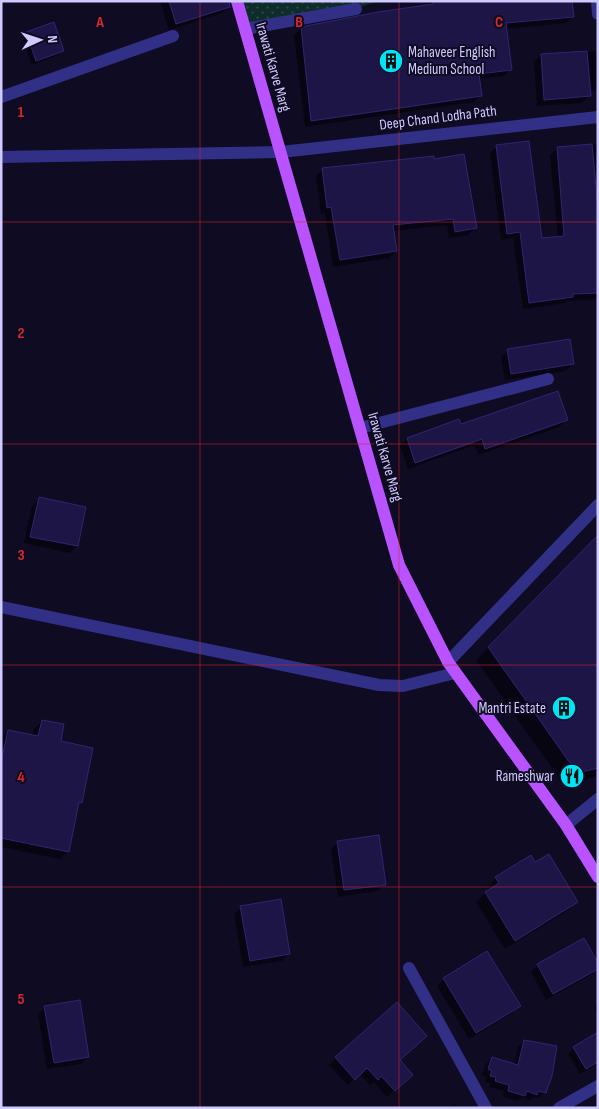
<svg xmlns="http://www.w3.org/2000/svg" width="599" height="1109" viewBox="0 0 599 1109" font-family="'Sofia Sans Condensed',sans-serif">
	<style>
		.park { fill: url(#park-dots) }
		.shadow { fill: #0007 }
		.building { fill: #1d1545; stroke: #322473 }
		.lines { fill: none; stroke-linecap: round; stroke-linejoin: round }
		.minor { stroke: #313086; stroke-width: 12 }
		.major { stroke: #b952ff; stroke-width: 12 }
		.grid { fill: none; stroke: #d62828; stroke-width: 1; stroke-opacity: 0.55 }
		.labels { text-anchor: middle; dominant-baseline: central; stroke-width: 4; stroke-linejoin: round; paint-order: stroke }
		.poi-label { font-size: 15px; fill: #d0cbff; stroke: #0e0b22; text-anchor: end }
		.street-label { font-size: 15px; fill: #d0cbff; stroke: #0e0b22 }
		.grid-label { font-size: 16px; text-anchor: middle; font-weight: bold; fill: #d62828; stroke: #0e0b22; stroke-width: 4; stroke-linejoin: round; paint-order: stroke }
	</style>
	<defs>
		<pattern id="park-dots" width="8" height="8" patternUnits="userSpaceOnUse" patternTransform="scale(1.25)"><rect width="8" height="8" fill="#0d2c2a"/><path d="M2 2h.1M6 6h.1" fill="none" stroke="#2f494a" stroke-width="1.8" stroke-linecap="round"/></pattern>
	</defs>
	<rect width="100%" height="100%" fill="#0e0b22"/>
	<polygon class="park" points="243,1 377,1 348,12 252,34"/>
	<g class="shadow">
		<polygon points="160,1 229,1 229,6 222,13 169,30"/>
		<polygon points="426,1 571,1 572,17 566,23 506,29 511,69 504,76 479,79 481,95 474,102 305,127 294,35 301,28 427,6"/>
		<polygon points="27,33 63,51 58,55 32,65 22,37"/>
		<polygon points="598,51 598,90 589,91 589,96 582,103 537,106 534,62 541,55"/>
		<polygon points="598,144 598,299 567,301 565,303 523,309 513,238 501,240 490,153 497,146 540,240 558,238 550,155 557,148"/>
		<polygon points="433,157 475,228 468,235 449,238 447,225 392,231 396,251 389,258 333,267 325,213 321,214 316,176 323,169"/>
		<polygon points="508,350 573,364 566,371 505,380 501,357"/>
		<polygon points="566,420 559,427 478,455 475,445 408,469 400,446 407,439 458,421 460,426"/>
		<polygon points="39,499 84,508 77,546 70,553 24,543 32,506"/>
		<polygon points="595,540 598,543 598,776 564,785 476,660"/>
		<polygon points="42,721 80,802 77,805 68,851 60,859 1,847 1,738 8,731 32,736 34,729"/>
		<polygon points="338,842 385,884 378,891 338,897 331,849"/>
		<polygon points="535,864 576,902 567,911 505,949 476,902 489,890 487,887 496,878"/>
		<polygon points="241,908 289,954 282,961 243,967 234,914"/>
		<polygon points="583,940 598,968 592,974 546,1000 531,972 538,965"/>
		<polygon points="444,979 519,1006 512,1013 469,1039 437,986"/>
		<polygon points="598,1004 598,1014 594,1008"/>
		<polygon points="45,1007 88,1057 81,1064 47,1069 38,1014"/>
		<polygon points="598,1034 598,1064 580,1074 568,1054 574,1048"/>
		<polygon points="524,1041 545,1092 539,1098 533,1097 530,1100 522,1097 518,1101 503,1097 504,1091 489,1087 490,1083 485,1082 487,1077 482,1075 486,1064 492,1058 514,1065 518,1047"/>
		<polygon points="336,1058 398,1060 405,1081 387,1097 374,1082 370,1085 360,1074 348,1085 329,1065"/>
		<polygon points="455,1104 457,1108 448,1108"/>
	</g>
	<g class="building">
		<polygon points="169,1 229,1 230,7 176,24"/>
		<polygon points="433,1 572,1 574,17 506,23 512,70 479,74 482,96 311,121 301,27 378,12 433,4"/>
		<polygon points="54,22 64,51 36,61 26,32"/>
		<polygon points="587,51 591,96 544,100 541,54"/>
		<polygon points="529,141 542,238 564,236 557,147 592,144 598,208 598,293 573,294 573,297 529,303 520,232 507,234 496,145"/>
		<polygon points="464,154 477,228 455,232 453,219 393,225 397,251 340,260 331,207 327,208 322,168 434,156 434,159"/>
		<polygon points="570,339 574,364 511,374 507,349"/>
		<polygon points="558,391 568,420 485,449 482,439 415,463 407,438 459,419 461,424"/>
		<polygon points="39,497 86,507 78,546 30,537"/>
		<polygon points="598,535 598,768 577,773 488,647"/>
		<polygon points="42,720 64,724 61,741 93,748 82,803 79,802 69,852 1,838 1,762 8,730 38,736"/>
		<polygon points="379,835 386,885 344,890 337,841"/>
		<polygon points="549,854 578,902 515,941 485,892 499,883 495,877 531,855 535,862"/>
		<polygon points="281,899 290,954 250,961 240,906"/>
		<polygon points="584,938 598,963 598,969 553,994 537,964"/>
		<polygon points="487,951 521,1006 476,1033 443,978"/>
		<polygon points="80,1000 89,1057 54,1063 44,1006"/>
		<polygon points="397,1002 427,1036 400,1060 413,1075 395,1091 381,1076 378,1080 367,1068 355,1080 335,1057"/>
		<polygon points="598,1032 598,1062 586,1069 573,1047"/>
		<polygon points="524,1040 557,1046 552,1076 546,1093 538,1091 537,1095 527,1091 525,1096 508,1091 509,1085 495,1081 496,1077 490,1076 492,1071 488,1069 492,1057 518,1065"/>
	</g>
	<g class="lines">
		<g class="minor">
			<polyline points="597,1 598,14"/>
			<polyline points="245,29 356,9"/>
			<polyline points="1,97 173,36"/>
			<polyline points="1,157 281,152 598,117"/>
			<polyline points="360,428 548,379"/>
			<polyline points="1,607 379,685 403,686 455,673"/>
			<polyline points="448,662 598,505"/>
			<polyline points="566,825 598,799"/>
			<polyline points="409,968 486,1108"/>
			<polyline points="559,1108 598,1086"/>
		</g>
		<polyline class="major" points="237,1 399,565 448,662 566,825 598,877"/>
	</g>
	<path class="grid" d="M200 1V1108M399 1V1108M1 222H598M1 444H598M1 665H598M1 887H598"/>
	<defs>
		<g id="building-disc" transform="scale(1.25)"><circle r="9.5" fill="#00e5f6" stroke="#0e0b22"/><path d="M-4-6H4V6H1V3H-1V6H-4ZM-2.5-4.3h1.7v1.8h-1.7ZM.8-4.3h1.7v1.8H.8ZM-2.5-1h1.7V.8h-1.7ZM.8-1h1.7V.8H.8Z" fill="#111"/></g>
		<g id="restaurant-disc" transform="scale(1.25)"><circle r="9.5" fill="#00e5f6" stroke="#0e0b22"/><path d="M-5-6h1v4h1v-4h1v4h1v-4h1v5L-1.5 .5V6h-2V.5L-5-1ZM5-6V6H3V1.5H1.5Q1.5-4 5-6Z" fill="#111"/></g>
	</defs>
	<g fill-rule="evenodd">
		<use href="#building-disc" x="391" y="61"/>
		<use href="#building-disc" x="564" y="708"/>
		<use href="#restaurant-disc" x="572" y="776"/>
	</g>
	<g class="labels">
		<g class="poi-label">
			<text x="408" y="52" text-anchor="start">Mahaveer English<tspan x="408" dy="17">Medium School</tspan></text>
			<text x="546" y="708">Mantri Estate</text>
			<text x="554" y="776">Rameshwar</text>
		</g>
		<g class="street-label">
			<text transform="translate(273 67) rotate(74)">Irawati Karve Marg</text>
			<text transform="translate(438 118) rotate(-7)">Deep Chand Lodha Path</text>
			<text transform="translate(385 457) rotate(74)">Irawati Karve Marg</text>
		</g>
	</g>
	<g class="grid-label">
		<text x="100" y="27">A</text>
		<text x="299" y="27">B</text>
		<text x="499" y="27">C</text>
		<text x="21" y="117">1</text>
		<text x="21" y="338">2</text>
		<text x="21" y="560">3</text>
		<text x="21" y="782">4</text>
		<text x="21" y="1004">5</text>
	</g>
	<rect width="599" height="1109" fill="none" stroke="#d0cbff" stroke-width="5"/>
	<g transform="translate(40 40) rotate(87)" stroke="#0e0b22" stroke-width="4" paint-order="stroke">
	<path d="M0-4L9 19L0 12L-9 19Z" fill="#d0cbff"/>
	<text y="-8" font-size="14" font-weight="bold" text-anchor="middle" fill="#d0cbff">N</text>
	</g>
</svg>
